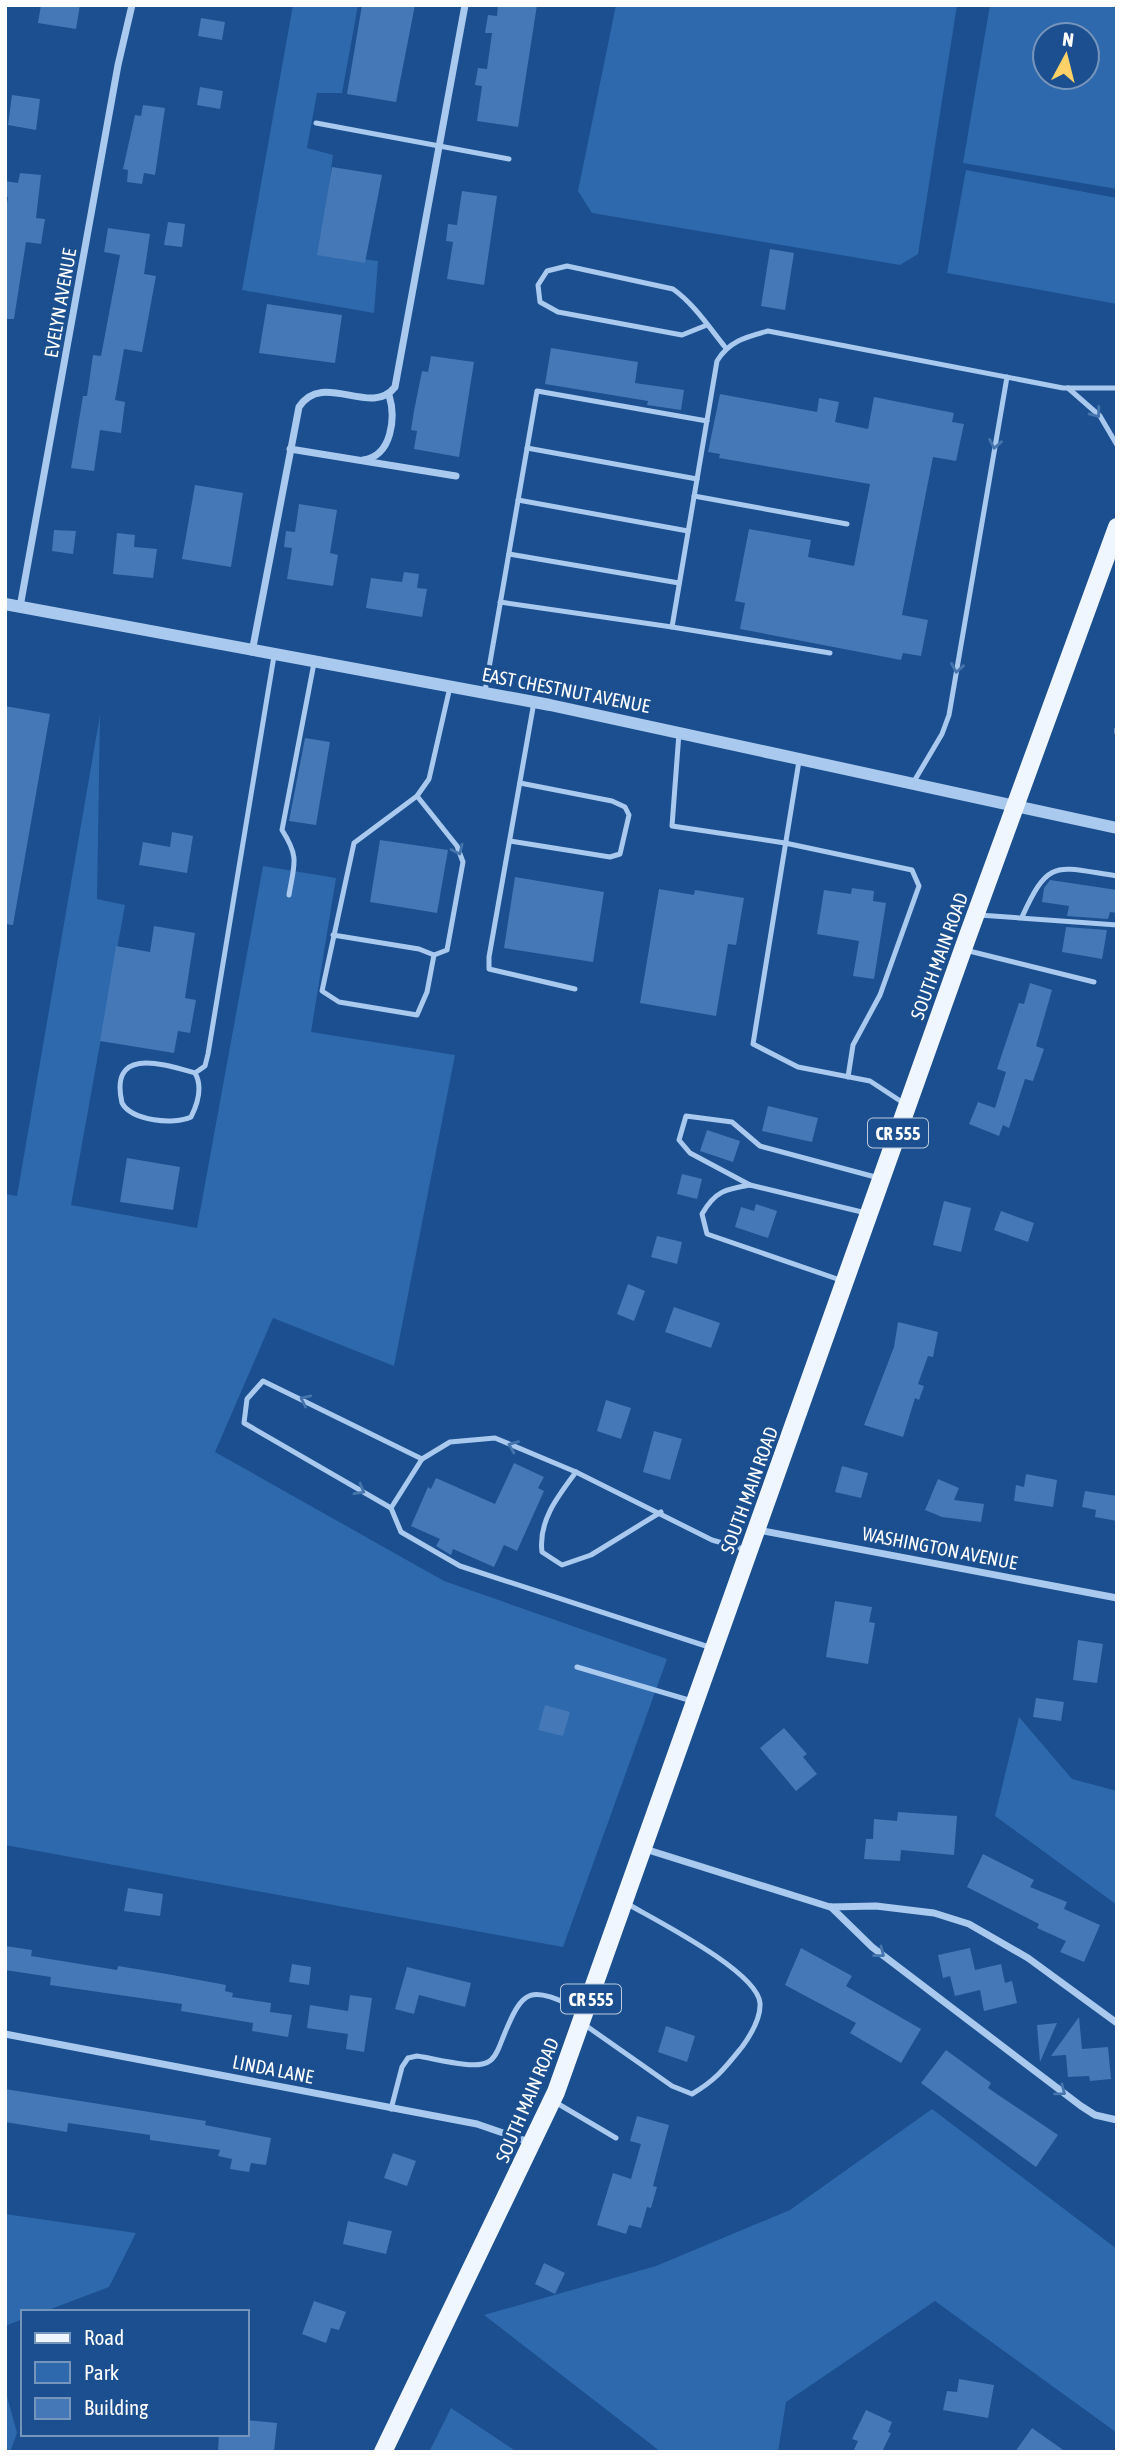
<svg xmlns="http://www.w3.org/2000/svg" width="1122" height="2457" viewBox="0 0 1122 2457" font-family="'Asap Condensed',sans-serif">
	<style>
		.green { fill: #2e69ad; fill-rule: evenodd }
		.building { fill: #4478b7 }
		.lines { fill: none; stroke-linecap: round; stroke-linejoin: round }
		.service { stroke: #a9c9ee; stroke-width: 5 }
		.minor { stroke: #a9c9ee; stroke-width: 7 }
		.tertiary { stroke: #a9c9ee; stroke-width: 12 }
		.primary { stroke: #f0f6ff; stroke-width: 18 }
		.oneway { stroke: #4674ac }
		.labels { text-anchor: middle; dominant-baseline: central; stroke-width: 7; stroke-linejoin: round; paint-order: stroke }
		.shield { fill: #1b4f8f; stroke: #bbcadd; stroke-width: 2 }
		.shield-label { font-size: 18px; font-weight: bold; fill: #fff }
		.street-label { font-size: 19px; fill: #fff; stroke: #1b4f8f }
	</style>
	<rect width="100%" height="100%" fill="#1b4f8f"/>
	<g class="green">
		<polygon points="293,5 358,5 342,93 317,93 307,148 333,155 320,254 378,261 374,313 242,290"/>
		<polygon points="616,5 957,5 918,254 900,265 592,213 578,191"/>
		<path d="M990 5H1117V189L963 163ZM1087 35V77H1045V35Z"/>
		<polygon points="966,170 1117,198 1117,304 947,273"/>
		<polygon points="100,715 97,899 125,905 71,1205 197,1228 263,866 336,878 311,1032 455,1055 394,1366 273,1318 215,1452 444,1581 667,1659 563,1947 5,1845 5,1194 17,1196"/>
		<polygon points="1019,1717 1072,1779 1117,1791 1117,1905 995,1816"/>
		<polygon points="932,2109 1117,2249 1117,2433 935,2301 786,2402 778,2452 661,2452 484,2315 656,2266 790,2210"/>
		<polygon points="5,2214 136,2233 109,2287 43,2312 23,2312 23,2319 5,2326"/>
		<polygon points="5,2389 17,2433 10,2452 5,2452"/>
		<polygon points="451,2408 517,2452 429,2452"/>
	</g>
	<g class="building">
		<polygon points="41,5 80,5 76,29 38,23"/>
		<polygon points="362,5 415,5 396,102 347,94"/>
		<polygon points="498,5 537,5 518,127 477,121 482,86 475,85 478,68 487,69 492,33 485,33 488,15 497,16"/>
		<polygon points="201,18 225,22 222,40 198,36"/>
		<polygon points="200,87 223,91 220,109 197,105"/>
		<polygon points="12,95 40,99 36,130 8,125"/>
		<polygon points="143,105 165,108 155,175 144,173 142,184 127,182 128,170 123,169 135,115 141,116"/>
		<polygon points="332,167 382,175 365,263 317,255"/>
		<polygon points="20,173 41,175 36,218 45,219 41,244 26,242 14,319 5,319 5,218 8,197 5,197 5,181 18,183"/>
		<polygon points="462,191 497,196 484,285 447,279 453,242 446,241 448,224 457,225"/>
		<polygon points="168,222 185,224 182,247 164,245"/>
		<polygon points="108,228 150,234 144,274 156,276 142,352 124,349 115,400 125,402 121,433 100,430 94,471 71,468 83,396 87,396 93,355 101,356 120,255 104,252"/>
		<polygon points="770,249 794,253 785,310 761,306"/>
		<polygon points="267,304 342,315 335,363 259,353"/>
		<polygon points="551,348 638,362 635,383 684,390 681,410 647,405 648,401 545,384"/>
		<polygon points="431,356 474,362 459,457 414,449 417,431 411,430 414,411 422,371 428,372"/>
		<polygon points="720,394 817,412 819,398 839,402 835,422 868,429 874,397 954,413 952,422 964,424 956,461 933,457 902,615 928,620 921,656 903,653 901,660 740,629 745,603 735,601 749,529 811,540 808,557 854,566 870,484 719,458 720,454 708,452"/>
		<polygon points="195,485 243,493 231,567 182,559"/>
		<polygon points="299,504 337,510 330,553 338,555 333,586 287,579 292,548 284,547 286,531 295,532"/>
		<polygon points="54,530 76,531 73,554 52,551"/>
		<polygon points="117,533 135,535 134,547 157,549 153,578 113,574"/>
		<polygon points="404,572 419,574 417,588 427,589 422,617 366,608 371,578 402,582"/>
		<polygon points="5,706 50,714 13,925 5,924"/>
		<polygon points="305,738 330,742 316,825 289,821"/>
		<polygon points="172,832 193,836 187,873 139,865 143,842 170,847"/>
		<polygon points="380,840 448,850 437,913 370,902"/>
		<polygon points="515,877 604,892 593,962 504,948"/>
		<polygon points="1050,880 1117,890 1117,913 1110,912 1108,919 1067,916 1069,906 1042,902 1044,888"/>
		<polygon points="852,888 874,891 873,901 886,903 874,979 853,976 859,941 817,934 824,890 851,894"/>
		<polygon points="659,889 694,895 695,890 744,898 736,945 728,944 716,1016 640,1003"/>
		<polygon points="154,926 195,933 185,998 196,1000 190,1033 178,1031 174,1053 100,1041 116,946 150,952"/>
		<polygon points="1066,927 1107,930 1102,959 1062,952"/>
		<polygon points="1030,983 1052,990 1036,1046 1044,1049 1033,1081 1025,1079 1009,1128 1003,1125 999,1136 969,1124 978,1102 995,1108 1006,1072 997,1069 1019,1003 1024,1004"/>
		<polygon points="768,1106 818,1118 812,1142 762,1131"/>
		<polygon points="707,1130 740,1141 733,1162 700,1151"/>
		<polygon points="127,1158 180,1167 173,1210 120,1202"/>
		<polygon points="682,1174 702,1179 697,1199 677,1194"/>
		<polygon points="944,1201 971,1208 961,1252 933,1245"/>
		<polygon points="756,1204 777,1211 768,1238 735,1227 741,1207 754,1211"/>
		<polygon points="1001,1211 1034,1223 1028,1242 994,1230"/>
		<polygon points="657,1236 682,1242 677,1264 651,1257"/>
		<polygon points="628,1284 645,1291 634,1321 617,1314"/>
		<polygon points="674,1307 720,1323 711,1348 665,1332"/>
		<polygon points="898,1322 938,1332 933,1357 928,1356 918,1384 924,1386 919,1400 915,1398 903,1437 864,1425 894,1347"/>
		<polygon points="606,1400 631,1408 621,1439 597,1431"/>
		<polygon points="654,1431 682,1439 670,1480 643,1472"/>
		<polygon points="514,1463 544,1477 538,1488 544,1491 517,1551 504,1545 494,1567 453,1549 451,1555 436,1546 440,1539 411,1526 428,1487 431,1489 436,1478 495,1504"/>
		<polygon points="842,1466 868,1473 861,1498 835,1492"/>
		<polygon points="1026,1474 1057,1480 1053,1507 1014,1501 1016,1485 1024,1487"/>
		<polygon points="938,1479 959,1488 954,1500 984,1504 981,1522 942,1517 925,1510"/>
		<polygon points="1085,1491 1117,1496 1117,1521 1095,1517 1096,1510 1082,1507"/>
		<polygon points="835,1601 872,1607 869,1622 875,1623 868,1664 826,1657"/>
		<polygon points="1078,1640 1103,1644 1097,1683 1073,1680"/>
		<polygon points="1036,1698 1064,1702 1061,1721 1033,1717"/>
		<polygon points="545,1705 570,1712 563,1736 538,1730"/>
		<polygon points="784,1728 807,1754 803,1757 817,1774 796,1791 760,1748"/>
		<polygon points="898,1812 957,1816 954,1855 901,1850 900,1861 864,1859 866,1839 873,1839 874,1819 897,1821"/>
		<polygon points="983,1854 1034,1880 1030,1887 1067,1902 1064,1909 1100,1925 1084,1962 1060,1952 1066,1941 1037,1928 1039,1924 967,1887"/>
		<polygon points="128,1888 163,1894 160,1916 124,1911"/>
		<polygon points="5,1946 32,1950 31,1956 117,1970 118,1966 167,1974 226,1985 225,1991 233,1993 232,1997 271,2003 270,2012 292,2015 288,2037 252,2031 253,2023 181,2011 182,2004 50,1985 51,1977 5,1970"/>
		<polygon points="801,1948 852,1976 846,1986 921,2029 901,2063 850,2033 856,2023 785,1985"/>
		<polygon points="970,1948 975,1970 1001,1964 1005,1983 1012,1981 1017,2003 984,2011 980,1990 955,1996 950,1976 943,1978 938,1955"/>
		<polygon points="292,1964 311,1967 309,1985 289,1982"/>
		<polygon points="407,1967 471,1983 465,2007 419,1995 414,2014 395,2009"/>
		<polygon points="350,1995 372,1998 364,2052 346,2049 348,2034 307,2028 310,2005 348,2011"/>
		<polygon points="1079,2017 1082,2049 1108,2047 1111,2079 1090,2081 1089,2076 1068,2077 1066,2055 1051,2056"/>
		<polygon points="1057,2023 1040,2062 1037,2025"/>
		<polygon points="666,2026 695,2036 687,2062 658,2052"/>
		<polygon points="946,2050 991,2083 988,2088 1058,2135 1036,2167 921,2083"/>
		<polygon points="5,2089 206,2121 205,2125 271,2138 266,2165 251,2163 249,2172 230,2169 232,2159 218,2156 220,2150 150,2140 150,2135 68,2123 67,2132 5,2122"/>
		<polygon points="637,2116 669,2125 653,2186 657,2187 651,2208 647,2207 641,2228 629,2225 626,2234 597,2225 613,2173 631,2179 641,2144 630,2141"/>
		<polygon points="393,2153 416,2161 407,2186 384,2178"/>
		<polygon points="348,2221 392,2231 386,2254 343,2244"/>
		<polygon points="544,2263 565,2273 555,2294 535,2284"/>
		<polygon points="314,2301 346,2312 339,2330 331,2328 326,2343 302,2334"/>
		<polygon points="959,2379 994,2385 988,2418 943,2410 947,2391 957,2392"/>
		<polygon points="866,2410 892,2422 888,2432 891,2433 882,2452 853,2452 858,2441 852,2439"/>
		<polygon points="247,2420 277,2423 274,2452 218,2452 219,2434 247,2434"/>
		<polygon points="1032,2428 1066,2452 1015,2452"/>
	</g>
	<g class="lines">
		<g class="service">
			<polyline points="316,123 509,159"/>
			<path d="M707 325 682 335 558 312 540 302 538 285 547 271 567 266 673 289C694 304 709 327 725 347"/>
			<polyline points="1068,388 1100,416 1117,445"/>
			<polyline points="527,448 697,479"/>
			<polyline points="694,496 847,524"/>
			<polyline points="518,500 688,531"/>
			<polyline points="509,554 679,583"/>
			<polyline points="500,602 672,627"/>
			<path d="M830 653 672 627 717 361C729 341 746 337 768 331L1063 388H1117"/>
			<polyline points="485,691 537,391 707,421"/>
			<polyline points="534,702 489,957 489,969 575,989"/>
			<polyline points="1117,729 1117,733"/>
			<polyline points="679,733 672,826 785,843 912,870 919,886 880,995 853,1045 848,1077"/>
			<polyline points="799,761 753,1044 798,1067 870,1081 905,1104"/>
			<polyline points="913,783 942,734 949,715 1007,377"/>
			<polyline points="417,796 457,846 463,862 447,950 434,955"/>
			<polyline points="510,841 610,857 620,854 629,815 625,807 612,801 520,783"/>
			<path d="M289 895C294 864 300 858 282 830L314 663"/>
			<polyline points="979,915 1117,925"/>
			<path d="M1022 917C1049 857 1056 867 1117 876"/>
			<polyline points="333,935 419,949 434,955 427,992 417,1015 339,1002 322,991 354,843 417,796 429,779 450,687"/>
			<polyline points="965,950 1094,982"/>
			<path d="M195 1073C163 1064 109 1046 122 1103 132 1121 174 1125 191 1117 198 1103 203 1087 195 1073L205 1066 208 1054 274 656"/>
			<polyline points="750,1185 690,1153 679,1140 686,1116 732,1122 760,1146 879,1178"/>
			<path d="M843 1281 707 1234 702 1214C715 1191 726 1189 750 1185L866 1213"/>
			<path d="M576 1472C558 1496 538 1521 542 1552L562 1565 591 1555 661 1512"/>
			<polyline points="391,1508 422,1459"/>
			<polyline points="712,1648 460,1566 401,1532 391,1508 244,1423 247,1399 263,1381 422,1459 450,1442 495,1438 576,1472 712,1540 747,1550"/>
			<polyline points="577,1667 692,1701"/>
			<path d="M585 2025 672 2086 692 2094C716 2080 725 2068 742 2047 750 2036 761 2018 760 2003 757 1971 655 1920 626 1903"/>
			<polyline points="555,2102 616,2138"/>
			<path d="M391 2109 402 2067 408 2058 417 2056C433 2058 475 2070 488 2062 496 2058 499 2047 502 2040 524 1984 530 1987 582 2010"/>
		</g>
		<g class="minor">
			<polyline points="290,449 456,476"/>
			<path d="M363 460C392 456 396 418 389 395"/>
			<polyline points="20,607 118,65 132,5"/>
			<path d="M252 652 299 407C323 370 371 418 395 387L465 5"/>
			<polyline points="758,1530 1117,1598"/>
			<polyline points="645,1849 830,1907 876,1906 934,1913 969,1924 1028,1958 1117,2023"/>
			<polyline points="831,1907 872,1947 1081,2106 1095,2115 1117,2120"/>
			<polyline points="5,2034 477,2124 532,2143"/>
		</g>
		<polyline class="tertiary" points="5,604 550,705 1117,828"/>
		<polyline class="primary" points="383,2452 556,2092 967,938 1117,527"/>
	</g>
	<defs><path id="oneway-chevron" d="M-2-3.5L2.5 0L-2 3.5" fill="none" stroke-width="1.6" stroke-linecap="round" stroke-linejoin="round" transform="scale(1.75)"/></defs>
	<g class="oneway">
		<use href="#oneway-chevron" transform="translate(1096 413) rotate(53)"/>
		<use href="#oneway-chevron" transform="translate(995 444) rotate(100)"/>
		<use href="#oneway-chevron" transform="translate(957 668) rotate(100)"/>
		<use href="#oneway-chevron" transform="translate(458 850) rotate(65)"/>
		<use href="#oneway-chevron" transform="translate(305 1400) rotate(-155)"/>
		<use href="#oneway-chevron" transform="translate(513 1446) rotate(-158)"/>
		<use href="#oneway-chevron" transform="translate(360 1490) rotate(30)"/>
		<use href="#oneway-chevron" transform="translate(880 1953) rotate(38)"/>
		<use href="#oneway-chevron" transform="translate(1061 2091) rotate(37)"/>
	</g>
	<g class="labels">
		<g class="shield">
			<rect x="868" y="1118.5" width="60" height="29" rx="5"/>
			<rect x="561" y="1984.5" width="60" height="29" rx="5"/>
		</g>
		<g class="shield-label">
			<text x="898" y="1133">CR 555</text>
			<text x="591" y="1999">CR 555</text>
		</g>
		<g class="street-label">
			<text transform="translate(60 303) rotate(-80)">EVELYN AVENUE</text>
			<text transform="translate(566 690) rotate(11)">EAST CHESTNUT AVENUE</text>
			<text transform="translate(939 956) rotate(-70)">SOUTH MAIN ROAD</text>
			<text transform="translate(749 1490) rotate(-70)">SOUTH MAIN ROAD</text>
			<text transform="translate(940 1548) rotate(11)">WASHINGTON AVENUE</text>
			<text transform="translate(273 2069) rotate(11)">LINDA LANE</text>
			<text transform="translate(527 2100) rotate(-67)">SOUTH MAIN ROAD</text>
		</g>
	</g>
	<rect width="1122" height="2457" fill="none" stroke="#ffffff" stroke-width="14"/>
	<rect x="21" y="2310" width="228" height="126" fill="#1b4f8f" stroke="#7695bc" stroke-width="2"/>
	<rect x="35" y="2333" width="35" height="10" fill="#f0f6ff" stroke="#7695bc" stroke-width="2"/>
	<text x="84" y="2345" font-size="21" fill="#ffffff">Road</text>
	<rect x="35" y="2362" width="35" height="21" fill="#2e69ad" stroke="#7695bc" stroke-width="2"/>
	<text x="84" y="2380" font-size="21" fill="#ffffff">Park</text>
	<rect x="35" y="2398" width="35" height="21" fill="#4478b7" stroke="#7695bc" stroke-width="2"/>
	<text x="84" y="2415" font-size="21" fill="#ffffff">Building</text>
	<g transform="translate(1066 56) rotate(7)"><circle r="33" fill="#1b4f8f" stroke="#7695bc" stroke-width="2"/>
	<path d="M0-5L12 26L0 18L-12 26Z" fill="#ffd166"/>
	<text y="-10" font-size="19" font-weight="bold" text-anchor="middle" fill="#ffffff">N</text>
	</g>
</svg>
